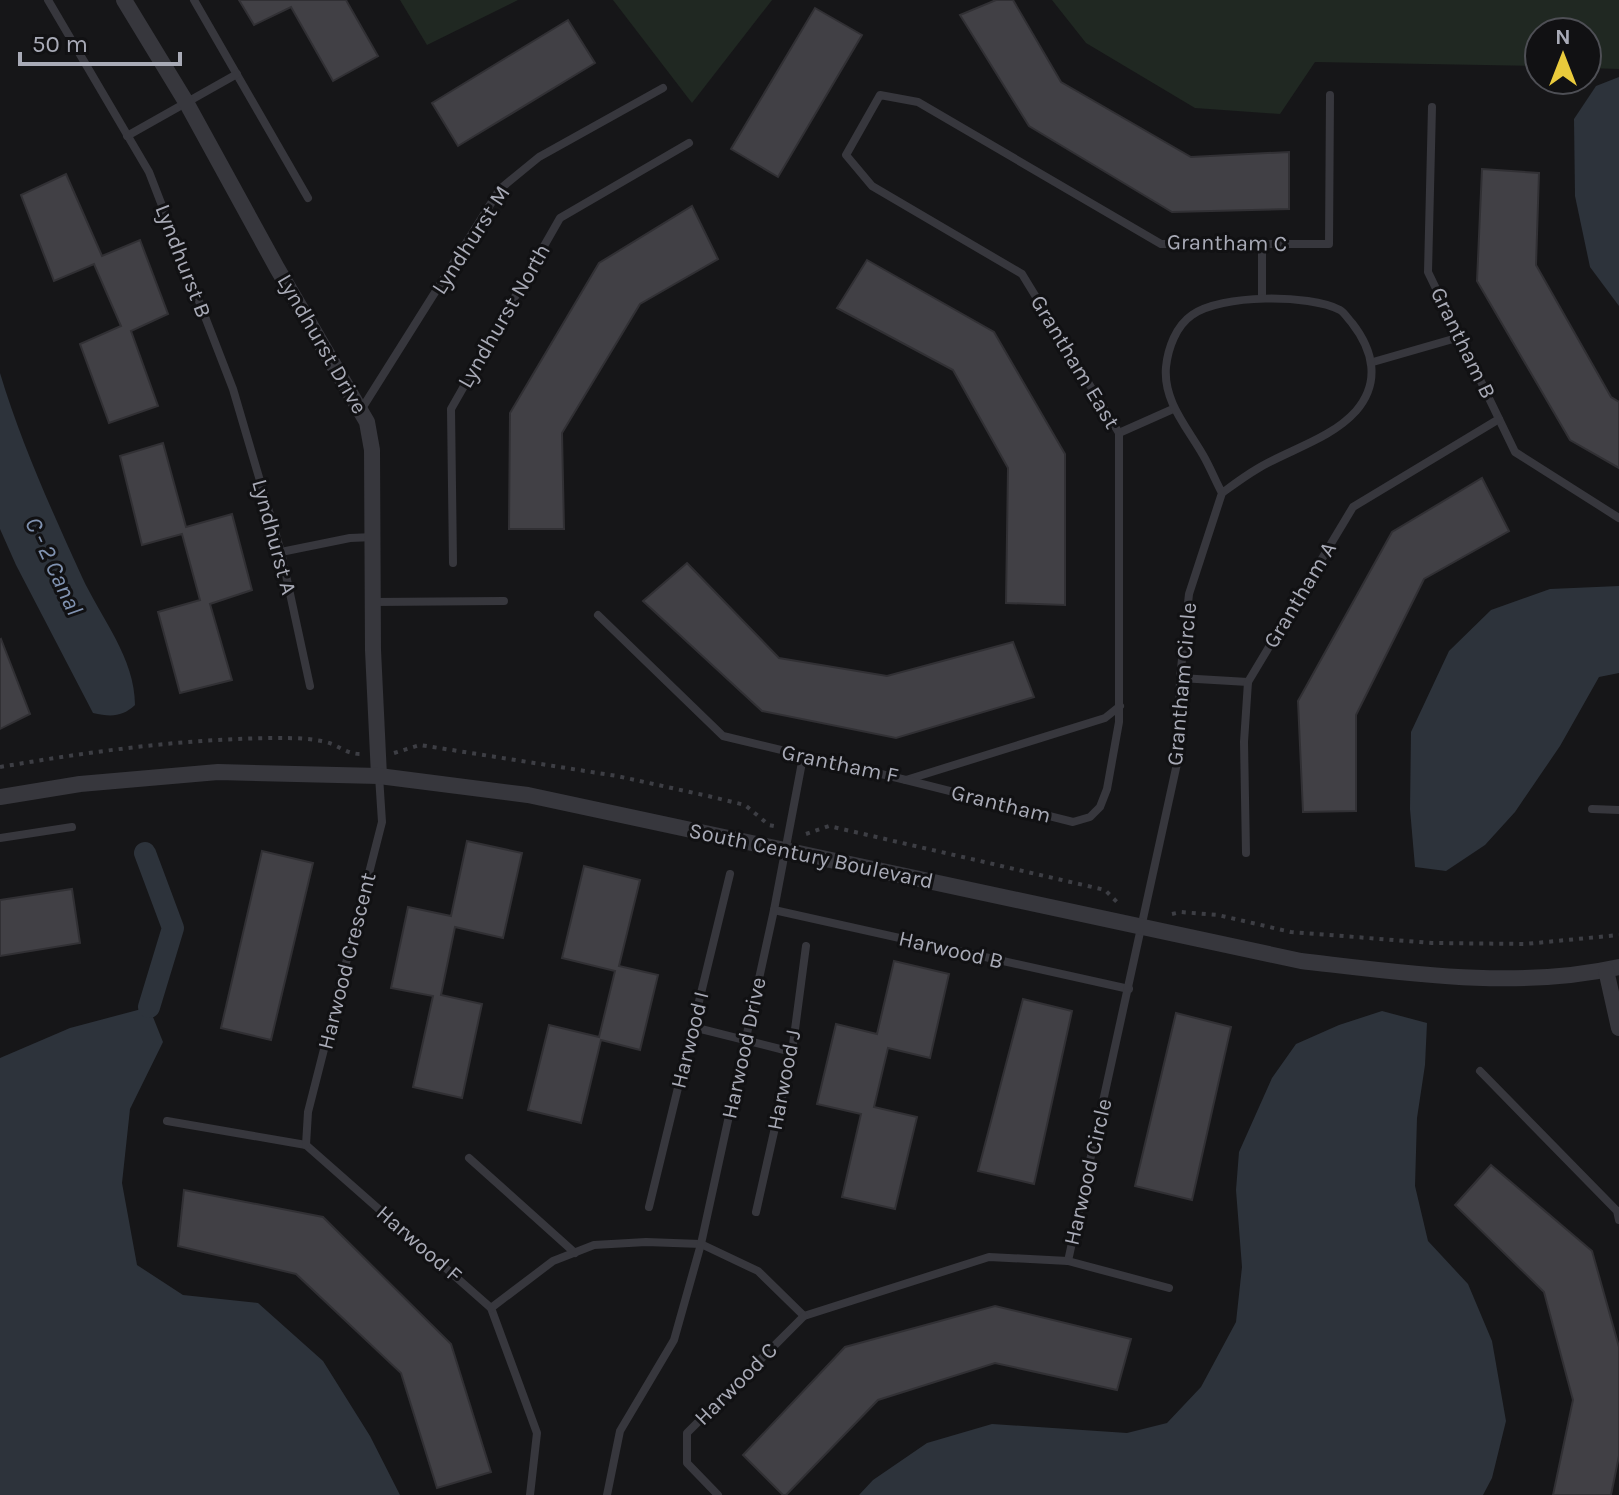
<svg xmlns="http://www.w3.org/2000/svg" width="1619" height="1495" viewBox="0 0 1619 1495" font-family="Karla,sans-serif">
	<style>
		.green { fill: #202822 }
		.water { fill: #2d333b }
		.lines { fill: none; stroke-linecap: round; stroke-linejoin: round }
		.canal { stroke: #2d333b; stroke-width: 22 }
		.building { fill: #414045; stroke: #313034; stroke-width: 2 }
		.path { stroke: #3d3e44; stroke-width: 4; stroke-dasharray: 4 6; stroke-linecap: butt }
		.service { stroke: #37373d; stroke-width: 8 }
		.minor { stroke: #37373d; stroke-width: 16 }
		.labels { text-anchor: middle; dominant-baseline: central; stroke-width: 6; stroke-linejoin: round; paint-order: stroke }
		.street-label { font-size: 22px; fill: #a9abb7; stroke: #111113 }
		.water-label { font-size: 24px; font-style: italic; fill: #8193b1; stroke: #111113 }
	</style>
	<rect width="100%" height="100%" fill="#161618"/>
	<g class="green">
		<polygon points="400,0 518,0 427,45"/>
		<polygon points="613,0 772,0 692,103"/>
		<polygon points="1052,0 1619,0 1619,69 1587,68 1587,32 1539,32 1539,66 1315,62 1280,114 1195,108 1086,43"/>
	</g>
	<g class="water">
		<polygon points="1619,77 1619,306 1590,267 1575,196 1574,119 1596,86"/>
		<path d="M0 373C21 443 52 511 82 577 101 618 135 658 135 705 122 717 111 717 93 713L16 565 0 529Z"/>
		<polygon points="1619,586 1619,673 1599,677 1560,746 1515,812 1485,845 1446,871 1415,867 1410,809 1411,732 1449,651 1491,610 1550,589"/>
		<polygon points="149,1007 163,1042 130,1109 122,1183 137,1265 183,1295 258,1303 323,1361 370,1436 400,1495 0,1495 0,1058 70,1028"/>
		<polygon points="1382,1011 1427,1023 1425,1065 1417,1118 1415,1186 1428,1241 1468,1284 1492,1341 1506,1421 1492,1478 1483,1495 859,1495 873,1480 927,1443 992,1424 1127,1433 1167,1423 1201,1387 1236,1322 1242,1267 1236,1190 1239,1152 1272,1078 1296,1044 1339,1025"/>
	</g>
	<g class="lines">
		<polyline class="canal" points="145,853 173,928 149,1007"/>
	</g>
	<g class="building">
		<polygon points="239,0 346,0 378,56 333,81 291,7 254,25"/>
		<polygon points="996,0 1013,0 1061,82 1191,157 1289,152 1289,209 1172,212 1029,126 960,15"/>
		<polygon points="815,8 862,35 778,177 731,149"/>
		<polygon points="568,20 595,63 458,146 432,103"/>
		<polygon points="1482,169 1539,173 1536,265 1611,397 1619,402 1619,468 1570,440 1477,281"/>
		<polygon points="66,174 102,256 140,240 168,314 131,331 158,406 109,423 80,344 121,326 94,264 54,281 21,195"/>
		<polygon points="692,206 718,259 640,304 562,433 564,529 509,529 510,413 599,263"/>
		<polygon points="867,260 994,332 1065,454 1065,605 1006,603 1008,468 953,370 837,308"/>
		<polygon points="163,443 186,527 232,514 252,590 210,604 232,680 180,693 158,612 200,600 182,534 142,545 120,456"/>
		<polygon points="1482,478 1509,531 1424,579 1356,715 1356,811 1303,812 1298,701 1392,532"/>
		<polygon points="687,563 779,658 887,676 1013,642 1034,697 896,738 762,711 643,601"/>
		<polygon points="1,639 30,714 0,729 0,640"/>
		<polygon points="467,841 522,853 503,938 455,927 441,995 482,1004 462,1098 413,1087 433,996 391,988 408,907 451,916"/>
		<polygon points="262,851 313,863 271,1040 221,1028"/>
		<polygon points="584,866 640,880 619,966 658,975 640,1050 601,1040 581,1123 528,1110 549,1025 599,1037 615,971 562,958"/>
		<polygon points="72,889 80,943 0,956 0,900"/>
		<polygon points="894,961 949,974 930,1058 888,1048 874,1107 917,1117 895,1209 842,1197 861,1114 817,1104 836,1024 877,1034"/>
		<polygon points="1023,999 1072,1011 1034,1184 978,1171"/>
		<polygon points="1176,1013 1231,1027 1192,1200 1135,1186"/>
		<polygon points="1491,1165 1592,1251 1619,1347 1619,1456 1611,1495 1553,1495 1573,1400 1544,1292 1455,1205"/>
		<polygon points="184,1190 323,1217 451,1344 491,1472 437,1488 401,1373 296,1274 178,1246"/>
		<polygon points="995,1306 1131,1339 1117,1390 995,1363 878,1400 786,1495 783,1495 743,1455 845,1347"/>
	</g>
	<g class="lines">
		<g class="path">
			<polyline points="394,753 420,745 617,776 708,796 745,805 769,825 774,826"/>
			<path d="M0 767C93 751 189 738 283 738 298 738 319 739 332 744 343 749 349 754 361 754"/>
			<polyline points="806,834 829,826 1105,890 1118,903"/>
			<polyline points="1172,914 1181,912 1218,915 1291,932 1432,943 1525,944 1619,935"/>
		</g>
		<g class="service">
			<polyline points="48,0 149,172 233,389 281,552 310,686"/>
			<polyline points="194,0 308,198"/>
			<polyline points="1432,107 1428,272 1515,452 1619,518"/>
			<polyline points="127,136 237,74"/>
			<polyline points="1262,244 1262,298"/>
			<polyline points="1373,362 1460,337"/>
			<polyline points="361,410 500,189 539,157 663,88"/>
			<polyline points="1119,433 1173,409"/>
			<polyline points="281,552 350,538 374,537"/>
			<polyline points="453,563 451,409 560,218 689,143"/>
			<polyline points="373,602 504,601"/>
			<polyline points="598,615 723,736 906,780 1105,718 1120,706"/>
			<polyline points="1180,678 1248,682"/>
			<polyline points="906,780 1073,822 1090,817 1100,807 1107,789 1119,722 1119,433 1022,274 872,186 846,155 880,95 918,102 1161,244 1329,244 1330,95"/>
			<polyline points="1592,809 1619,810"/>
			<polyline points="0,838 72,827"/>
			<polyline points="1246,853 1244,742 1248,682 1353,507 1499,419"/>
			<polyline points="774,910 1129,989"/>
			<polyline points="693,1027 792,1052"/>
			<polyline points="1480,1071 1617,1211 1619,1220"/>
			<polyline points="167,1121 306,1145 491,1308 537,1433 530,1495"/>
			<polyline points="306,1145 308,1112 382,822 379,776"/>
			<polyline points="469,1158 575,1253"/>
			<polyline points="649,1207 730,874"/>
			<polyline points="756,1212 792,1052 806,946"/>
			<path d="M1068 1261 1178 759 1180 678 1189 594 1222 493C1215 480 1210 467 1203 455 1187 427 1163 401 1166 367 1168 348 1176 326 1192 315 1221 294 1309 294 1340 310 1344 312 1348 319 1352 323 1373 350 1381 382 1356 411 1331 439 1288 450 1257 469 1245 476 1233 485 1222 493"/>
			<polyline points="491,1308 553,1261 594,1245 646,1242 701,1244 758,1271 804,1316 989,1257 1068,1261 1169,1288"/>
			<polyline points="607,1495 620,1431 674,1340 701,1244 774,910 803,757"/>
			<polyline points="718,1495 687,1463 687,1433 804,1316"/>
		</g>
		<g class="minor">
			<polyline points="124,0 186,102 277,268 367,422 372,450 373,650 379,776"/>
			<path d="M0 797 80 784 218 772 379 776 528 795 1301 961C1405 973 1515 990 1619 967"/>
			<polyline points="1606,970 1619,1028"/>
		</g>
	</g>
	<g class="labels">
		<g class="street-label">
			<text transform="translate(471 240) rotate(-57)">Lyndhurst M</text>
			<text transform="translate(1227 243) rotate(1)">Grantham C</text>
			<text transform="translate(183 261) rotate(69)">Lyndhurst B</text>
			<text transform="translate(504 316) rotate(-60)">Lyndhurst North</text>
			<text transform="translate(1463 343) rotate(64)">Grantham B</text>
			<text transform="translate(322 344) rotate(60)">Lyndhurst Drive</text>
			<text transform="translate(1075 362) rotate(59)">Grantham East</text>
			<text transform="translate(274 537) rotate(75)">Lyndhurst A</text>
			<text transform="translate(1300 595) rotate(-59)">Grantham A</text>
			<text transform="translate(1182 684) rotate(-85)">Grantham Circle</text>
			<text transform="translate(840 764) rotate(12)">Grantham F</text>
			<text transform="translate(1001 804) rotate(14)">Grantham</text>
			<text transform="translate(811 856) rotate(12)">South Century Boulevard</text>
			<text transform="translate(951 950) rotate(13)">Harwood B</text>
			<text transform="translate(347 961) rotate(-76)">Harwood Crescent</text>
			<text transform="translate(690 1040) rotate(-76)">Harwood I</text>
			<text transform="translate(744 1048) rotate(-78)">Harwood Drive</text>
			<text transform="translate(784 1080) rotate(-79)">Harwood J</text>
			<text transform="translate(1088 1172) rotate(-77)">Harwood Circle</text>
			<text transform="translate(419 1244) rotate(41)">Harwood F</text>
			<text transform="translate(736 1384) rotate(-45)">Harwood C</text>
		</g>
		<g class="water-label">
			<text transform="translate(54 566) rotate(65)">C - 2 Canal</text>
		</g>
	</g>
	<g transform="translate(1563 56)"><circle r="38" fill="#111113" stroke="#4e4f55" stroke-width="2"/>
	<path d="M0-6L14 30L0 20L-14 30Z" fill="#eacb3c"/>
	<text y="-12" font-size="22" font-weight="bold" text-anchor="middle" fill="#a9abb7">N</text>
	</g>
	<path d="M20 52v12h160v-12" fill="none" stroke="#a9abb7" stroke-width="4"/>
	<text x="32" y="52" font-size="24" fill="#a9abb7" stroke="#111113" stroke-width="6" paint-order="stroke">50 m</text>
</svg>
